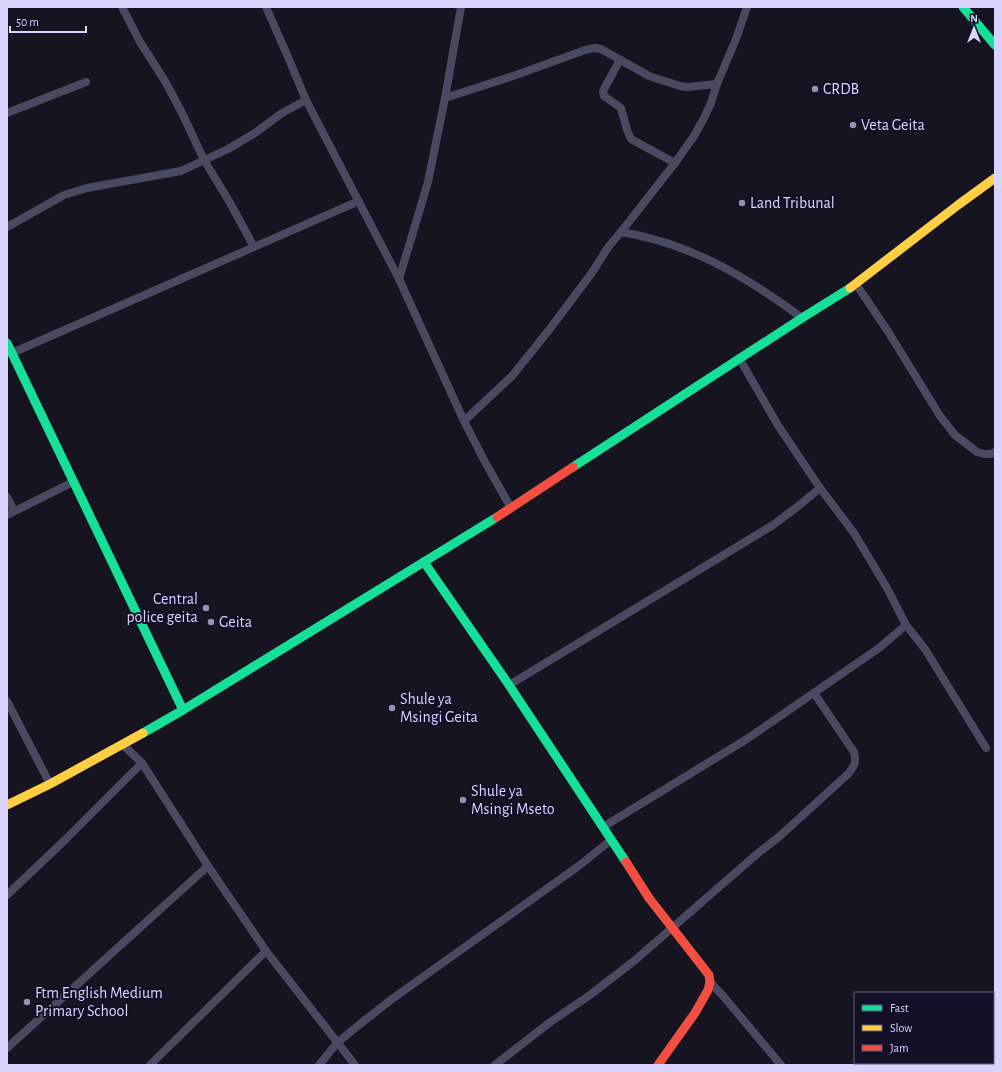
<svg xmlns="http://www.w3.org/2000/svg" width="1002" height="1072" viewBox="0 0 1002 1072" font-family="'Alegreya Sans',sans-serif">
	<style>
		.lines { fill: none; stroke-linecap: round; stroke-linejoin: round }
		.street { stroke: #4a4962; stroke-width: 8 }
		.fast { stroke: #16e098; stroke-width: 9 }
		.slow { stroke: #ffcf43; stroke-width: 9 }
		.jam { stroke: #f24e42; stroke-width: 9 }
		.poi-dot { fill: #9591b1; stroke: #130f26; stroke-width: 1.5 }
		.labels { text-anchor: middle; dominant-baseline: central; stroke-width: 4; stroke-linejoin: round; paint-order: stroke }
		.poi-label { font-size: 16px; fill: #d9d4ff; stroke: #130f26; text-anchor: start }
	</style>
	<rect width="100%" height="100%" fill="#161421"/>
	<g class="lines">
		<g class="street">
			<polyline points="122,7 140,42 165,81 182,113 204,160 229,201 254,247"/>
			<polyline points="266,7 288,57 306,100 399,279 464,421 485,462 511,508"/>
			<polyline points="620,60 604,89 603,92 604,96 621,108 627,130 631,139 675,163"/>
			<polyline points="445,98 516,75 585,50 595,48 601,49 649,76 680,86 687,87 717,84"/>
			<polyline points="7,113 86,82"/>
			<polyline points="7,227 64,195 87,188 181,171 228,149 255,133 282,113 306,100"/>
			<path d="M621 232C690 243 747 277 802 318"/>
			<polyline points="399,279 428,182 445,98 461,7"/>
			<polyline points="856,284 889,333 940,416 955,435 977,452 984,454 991,454 995,452"/>
			<polyline points="12,353 359,201"/>
			<polyline points="739,358 779,427 820,488 854,533 887,588 906,625 925,649 986,748"/>
			<polyline points="464,421 512,376 549,330 591,274 609,246 621,232 675,163 694,136 704,118 711,103 717,84 736,39 747,7"/>
			<polyline points="7,497 14,511"/>
			<polyline points="7,515 73,482"/>
			<polyline points="509,685 773,525 797,507 820,488"/>
			<polyline points="7,701 50,784"/>
			<polyline points="123,745 142,763 208,866 266,951 355,1065"/>
			<polyline points="603,827 747,739 879,648 906,625"/>
			<polyline points="7,895 66,839 142,763"/>
			<polyline points="710,982 724,997 781,1065"/>
			<polyline points="7,1048 208,866"/>
			<polyline points="150,1065 266,951"/>
			<polyline points="319,1065 337,1043 360,1024 392,999 580,865 611,840"/>
			<path d="M495 1065 549 1023 590 995 634 961 757 854 781 835 848 774C854 767 857 762 854 752L814 693"/>
		</g>
		<g class="fast">
			<polyline points="963,7 995,45"/>
			<polyline points="7,343 183,710"/>
			<polyline points="573,467 802,318 850,288"/>
			<polyline points="424,562 509,685 626,862"/>
			<polyline points="143,733 183,710 497,517"/>
		</g>
		<g class="slow">
			<polyline points="850,288 958,205 995,178"/>
			<polyline points="7,805 50,784 143,733"/>
		</g>
		<g class="jam">
			<polyline points="497,517 573,467"/>
			<polyline points="626,862 649,898 709,975 710,982 708,990 695,1013 658,1065"/>
		</g>
	</g>
	<g class="poi-dot">
		<circle cx="815" cy="89" r="4"/>
		<circle cx="853" cy="125" r="4"/>
		<circle cx="742" cy="203" r="4"/>
		<circle cx="206" cy="608" r="4"/>
		<circle cx="211" cy="622" r="4"/>
		<circle cx="392" cy="708" r="4"/>
		<circle cx="463" cy="800" r="4"/>
		<circle cx="27" cy="1002" r="4"/>
	</g>
	<g class="labels">
		<g class="poi-label">
			<text x="823" y="89">CRDB</text>
			<text x="861" y="125">Veta Geita</text>
			<text x="750" y="203">Land Tribunal</text>
			<text x="198" y="599" text-anchor="end">Central<tspan x="198" dy="18">police geita</tspan></text>
			<text x="219" y="622">Geita</text>
			<text x="400" y="699">Shule ya<tspan x="400" dy="18">Msingi Geita</tspan></text>
			<text x="471" y="791">Shule ya<tspan x="471" dy="18">Msingi Mseto</tspan></text>
			<text x="35" y="993">Ftm English Medium<tspan x="35" dy="18">Primary School</tspan></text>
		</g>
	</g>
	<rect width="1002" height="1072" fill="none" stroke="#d9d4ff" stroke-width="16"/>
	<rect x="854" y="992" width="140" height="72" fill="#130f26" stroke="#625e7d"/>
	<rect x="862" y="1005" width="20" height="6" fill="#16e098" stroke="#625e7d"/>
	<text x="890" y="1012" font-size="12" fill="#d9d4ff">Fast</text>
	<rect x="862" y="1025" width="20" height="6" fill="#ffcf43" stroke="#625e7d"/>
	<text x="890" y="1032" font-size="12" fill="#d9d4ff">Slow</text>
	<rect x="862" y="1045" width="20" height="6" fill="#f24e42" stroke="#625e7d"/>
	<text x="890" y="1052" font-size="12" fill="#d9d4ff">Jam</text>
	<g transform="translate(974 28)" stroke="#130f26" stroke-width="3" paint-order="stroke">
	<path d="M0-3L7 15L0 10L-7 15Z" fill="#d9d4ff"/>
	<text y="-6" font-size="11" font-weight="bold" text-anchor="middle" fill="#d9d4ff">N</text>
	</g>
	<path d="M10 26v6h76v-6" fill="none" stroke="#d9d4ff" stroke-width="2"/>
	<text x="16" y="26" font-size="12" fill="#d9d4ff" stroke="#130f26" stroke-width="3" paint-order="stroke">50 m</text>
</svg>
